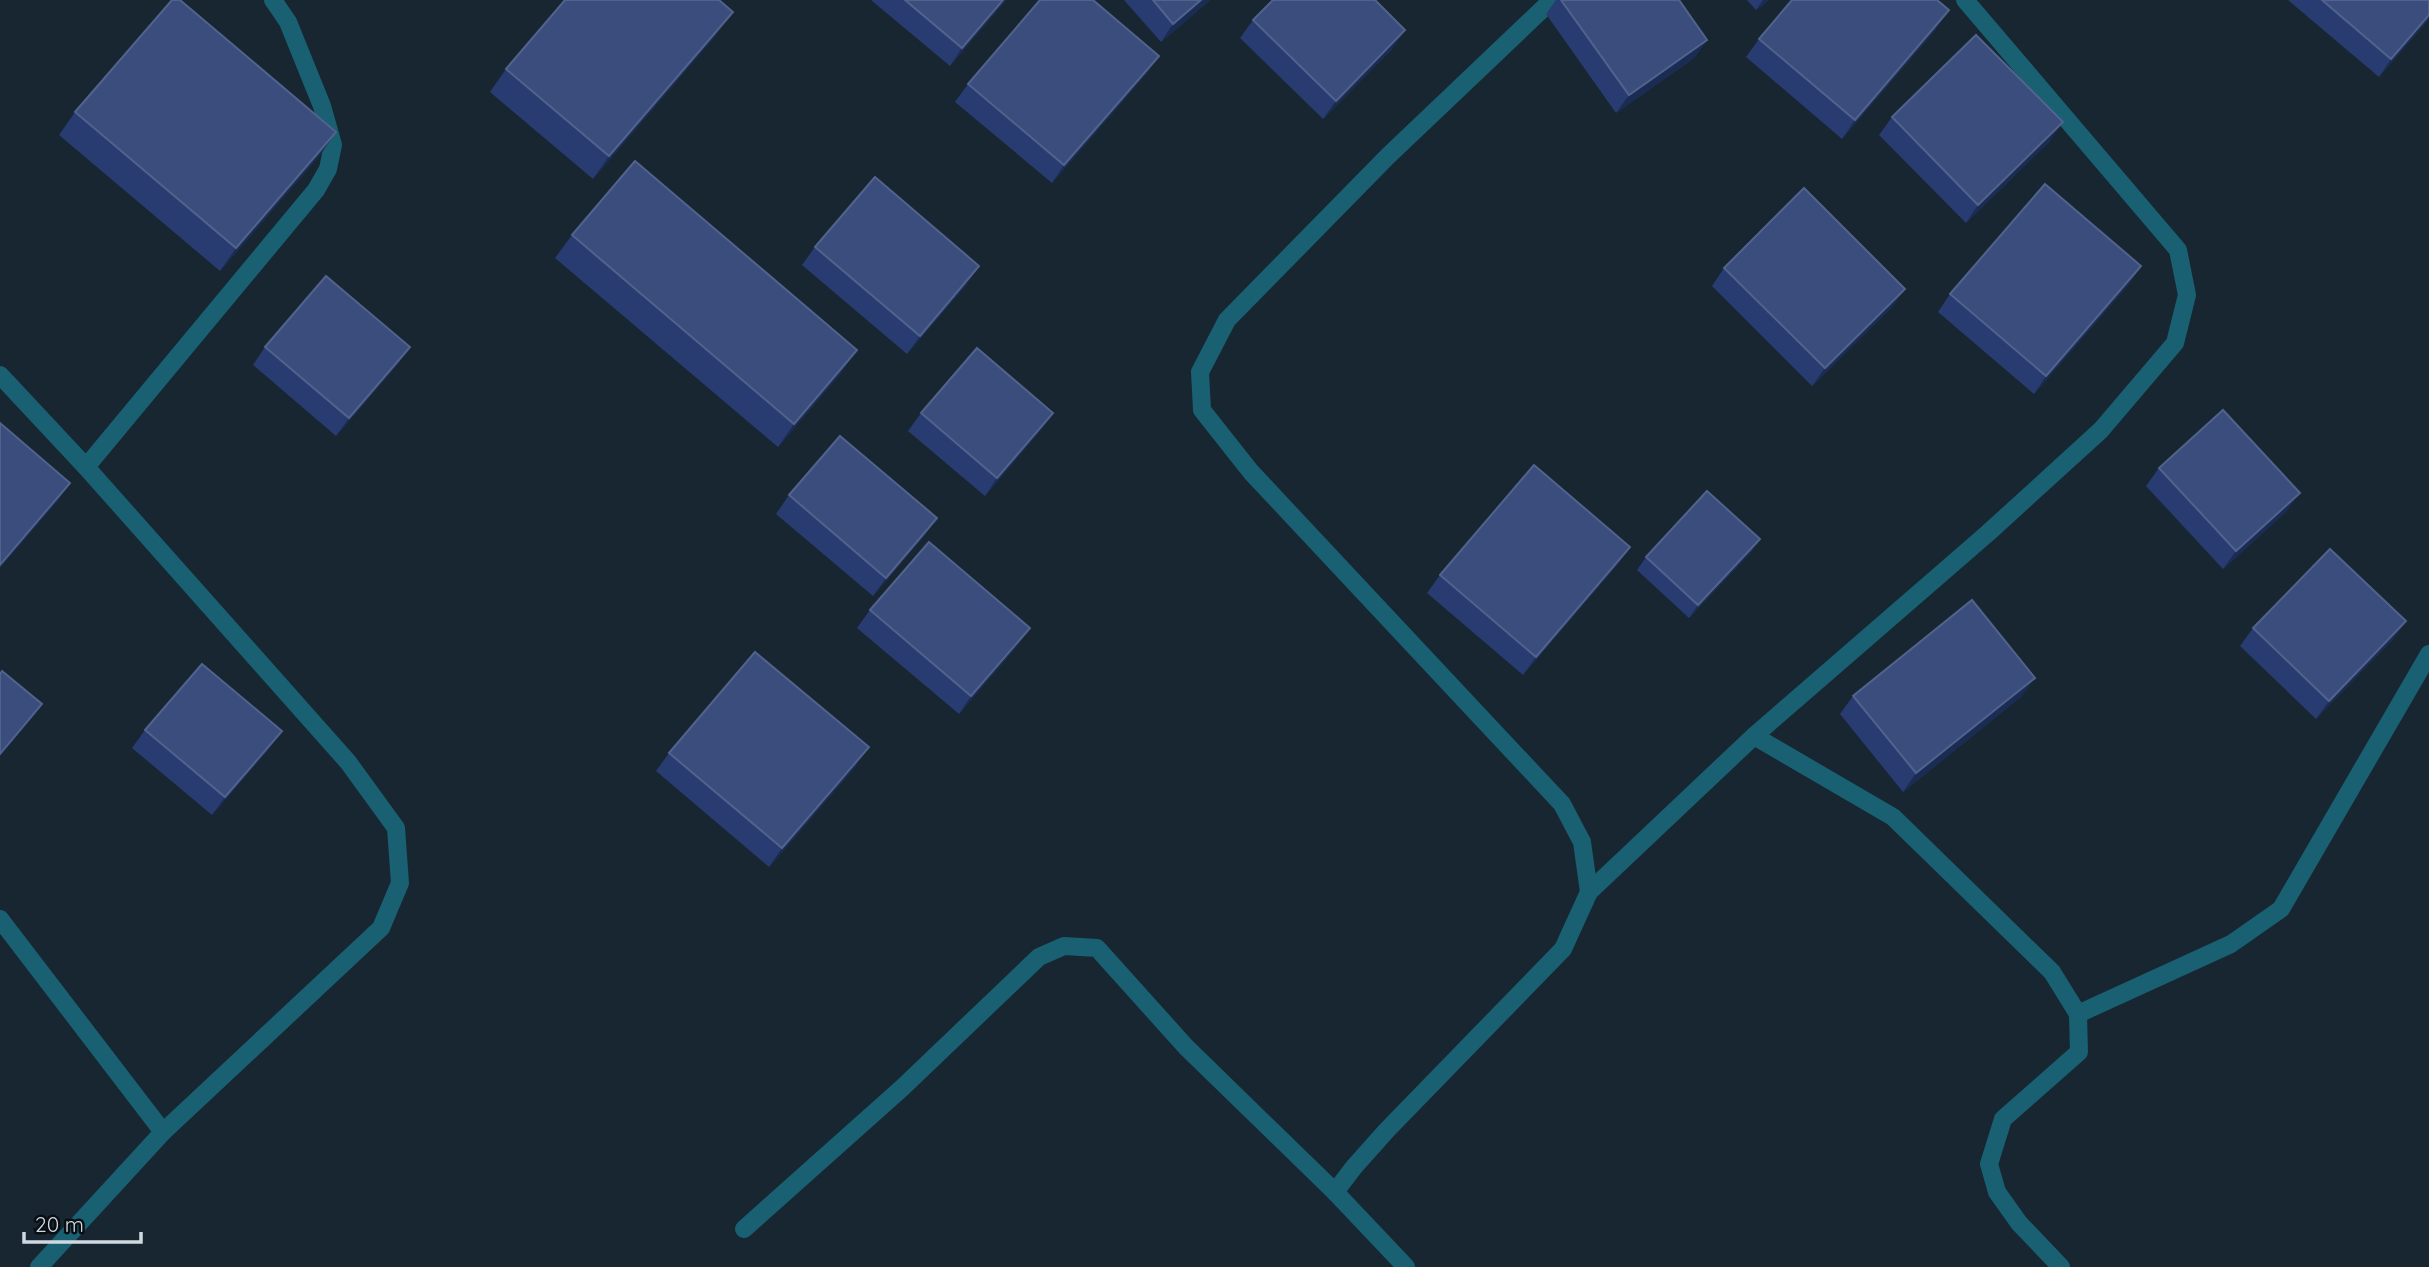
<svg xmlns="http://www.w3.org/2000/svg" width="2429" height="1267" viewBox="0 0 2429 1267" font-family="Quicksand,sans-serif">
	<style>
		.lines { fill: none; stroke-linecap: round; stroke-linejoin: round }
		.minor { stroke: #186072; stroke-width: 18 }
		.wall { fill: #283c71 }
		.shaded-wall { fill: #1a2c53 }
		.building { fill: #3a4d7d; stroke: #51638d; stroke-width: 2 }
	</style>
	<rect width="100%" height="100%" fill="#182631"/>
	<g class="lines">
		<g class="minor">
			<polyline points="0,375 86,467 348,762 396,828 400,883 381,928 163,1132 39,1267"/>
			<polyline points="86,467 316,190 328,169 333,145 322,106 288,22 273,0"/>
			<polyline points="1754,736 1893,817 2052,972 2078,1014 2079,1052 2003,1119 1989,1164 1997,1192 2019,1223 2061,1267"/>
			<polyline points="1589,892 1754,736 1988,533 2101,430 2175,343 2187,295 2178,250 1965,0"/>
			<polyline points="0,919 163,1132"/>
			<polyline points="2078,1014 2231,944 2281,909 2429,654"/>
			<polyline points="1335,1192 1354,1167 1387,1130 1563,949 1589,892 1582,842 1562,804 1251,472 1202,410 1200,372 1227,320 1388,156 1552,0"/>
			<polyline points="744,1229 902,1088 1039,957 1064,946 1097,948 1186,1047 1335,1192 1406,1267"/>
		</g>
	</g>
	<g class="wall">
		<polygon points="871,0 1006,0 950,66"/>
		<polygon points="1124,0 1210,0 1161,42"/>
		<polygon points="1556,0 1679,0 1707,40 1694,58 1616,113 1546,14"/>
		<polygon points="1747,0 1769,0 1756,10"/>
		<polygon points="2288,0 2429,0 2429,19 2379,77"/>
		<polygon points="1253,20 1393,48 1323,119 1240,38"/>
		<polygon points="1936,29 1842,139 1746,57 1759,39"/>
		<polygon points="716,35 593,179 490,92 506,69"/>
		<polygon points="1159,56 1146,74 1052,183 955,102 968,84"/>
		<polygon points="75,112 336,132 320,155 220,271 59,135"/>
		<polygon points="1892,117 2050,141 1966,223 1879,135"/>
		<polygon points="572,235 841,373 778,447 555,258"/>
		<polygon points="815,247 967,284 907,354 802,265"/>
		<polygon points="2141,266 2129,284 2034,394 1938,312 1950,294"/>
		<polygon points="1724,268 1905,289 1892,307 1812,386 1712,286"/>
		<polygon points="265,347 410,347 397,365 336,436 253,365"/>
		<polygon points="921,413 1053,413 1040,431 985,496 908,431"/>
		<polygon points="2159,468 2287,511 2223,569 2146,486"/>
		<polygon points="789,495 937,518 924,536 873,596 776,514"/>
		<polygon points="1760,539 1751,552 1689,618 1637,570 1646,557"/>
		<polygon points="1630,547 1617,565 1523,675 1427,593 1440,575"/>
		<polygon points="870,610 1017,646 959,714 857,628"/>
		<polygon points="2406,621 2393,639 2316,719 2240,646 2253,628"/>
		<polygon points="1853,696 2022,696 1903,792 1840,714"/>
		<polygon points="145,730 269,749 212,815 132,748"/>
		<polygon points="669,753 856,766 769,867 656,771"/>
	</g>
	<g class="shaded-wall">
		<polygon points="1003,0 1006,0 950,66 962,48"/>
		<polygon points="1201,0 1210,0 1161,42 1173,24"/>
		<polygon points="1763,0 1769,0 1756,10"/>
		<polygon points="1949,10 1936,29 1842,139 1855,120"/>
		<polygon points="733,12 716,35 593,179 609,156"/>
		<polygon points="2429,15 2429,19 2379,77 2391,59"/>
		<polygon points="1405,30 1393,48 1323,119 1336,101"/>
		<polygon points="1707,40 1694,58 1616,113 1629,95"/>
		<polygon points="1159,56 1146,74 1052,183 1064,165"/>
		<polygon points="2063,122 2050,141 1966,223 1978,205"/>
		<polygon points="336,132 320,155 220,271 236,248"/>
		<polygon points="979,266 967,284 907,354 920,336"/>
		<polygon points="2141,266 2129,284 2034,394 2046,376"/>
		<polygon points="1905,289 1892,307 1812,386 1825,368"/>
		<polygon points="410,347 397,365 336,436 349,418"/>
		<polygon points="857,350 841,373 778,447 794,424"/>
		<polygon points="1053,413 1040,431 985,496 997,478"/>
		<polygon points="70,483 58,501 0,568 0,565"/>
		<polygon points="2300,493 2287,511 2223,569 2236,551"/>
		<polygon points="937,518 924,536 873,596 886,578"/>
		<polygon points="1760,539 1751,552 1689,618 1698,605"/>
		<polygon points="1630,547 1617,565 1523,675 1536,657"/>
		<polygon points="2406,621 2393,639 2316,719 2329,701"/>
		<polygon points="1030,628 1017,646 959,714 971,696"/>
		<polygon points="2035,678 2022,696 1903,792 1916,773"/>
		<polygon points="42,704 33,717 0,756 0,754"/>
		<polygon points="282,731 269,749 212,815 225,797"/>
		<polygon points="869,747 856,766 769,867 782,848"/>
	</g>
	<g class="building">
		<polygon points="172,0 180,0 336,132 236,248 75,112"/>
		<polygon points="565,0 719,0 733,12 609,156 506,69"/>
		<polygon points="905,0 1003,0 962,48"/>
		<polygon points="1040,0 1093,0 1159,56 1064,165 968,84"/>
		<polygon points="1153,0 1201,0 1173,24"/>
		<polygon points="1273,0 1375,0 1405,30 1336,101 1253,20"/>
		<polygon points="1561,0 1679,0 1707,40 1629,95"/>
		<polygon points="1792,0 1937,0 1949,10 1855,120 1759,39"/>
		<polygon points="2322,0 2429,0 2429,15 2391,59"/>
		<polygon points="1976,35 2063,122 1978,205 1892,117"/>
		<polygon points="635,161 857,350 794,424 572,235"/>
		<polygon points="875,177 979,266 920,336 815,247"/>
		<polygon points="2045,184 2141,266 2046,376 1950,294"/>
		<polygon points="1804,188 1905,289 1825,368 1724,268"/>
		<polygon points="326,276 410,347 349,418 265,347"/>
		<polygon points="977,348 1053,413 997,478 921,413"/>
		<polygon points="2223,410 2300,493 2236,551 2159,468"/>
		<polygon points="0,423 70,483 0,565"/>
		<polygon points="840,436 937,518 886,578 789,495"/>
		<polygon points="1534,465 1630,547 1536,657 1440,575"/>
		<polygon points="1707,491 1760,539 1698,605 1646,557"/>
		<polygon points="929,542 1030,628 971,696 870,610"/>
		<polygon points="2330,549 2406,621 2329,701 2253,628"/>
		<polygon points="1972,600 2035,678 1916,773 1853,696"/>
		<polygon points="755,652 869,747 782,848 669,753"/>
		<polygon points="202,664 282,731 225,797 145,730"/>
		<polygon points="2,671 42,704 0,754 0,674"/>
	</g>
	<path d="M24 1232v10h117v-10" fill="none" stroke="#d0d9e0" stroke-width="3.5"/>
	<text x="35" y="1232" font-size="21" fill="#d0d9e0" stroke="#080e13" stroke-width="5" paint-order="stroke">20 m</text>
</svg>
